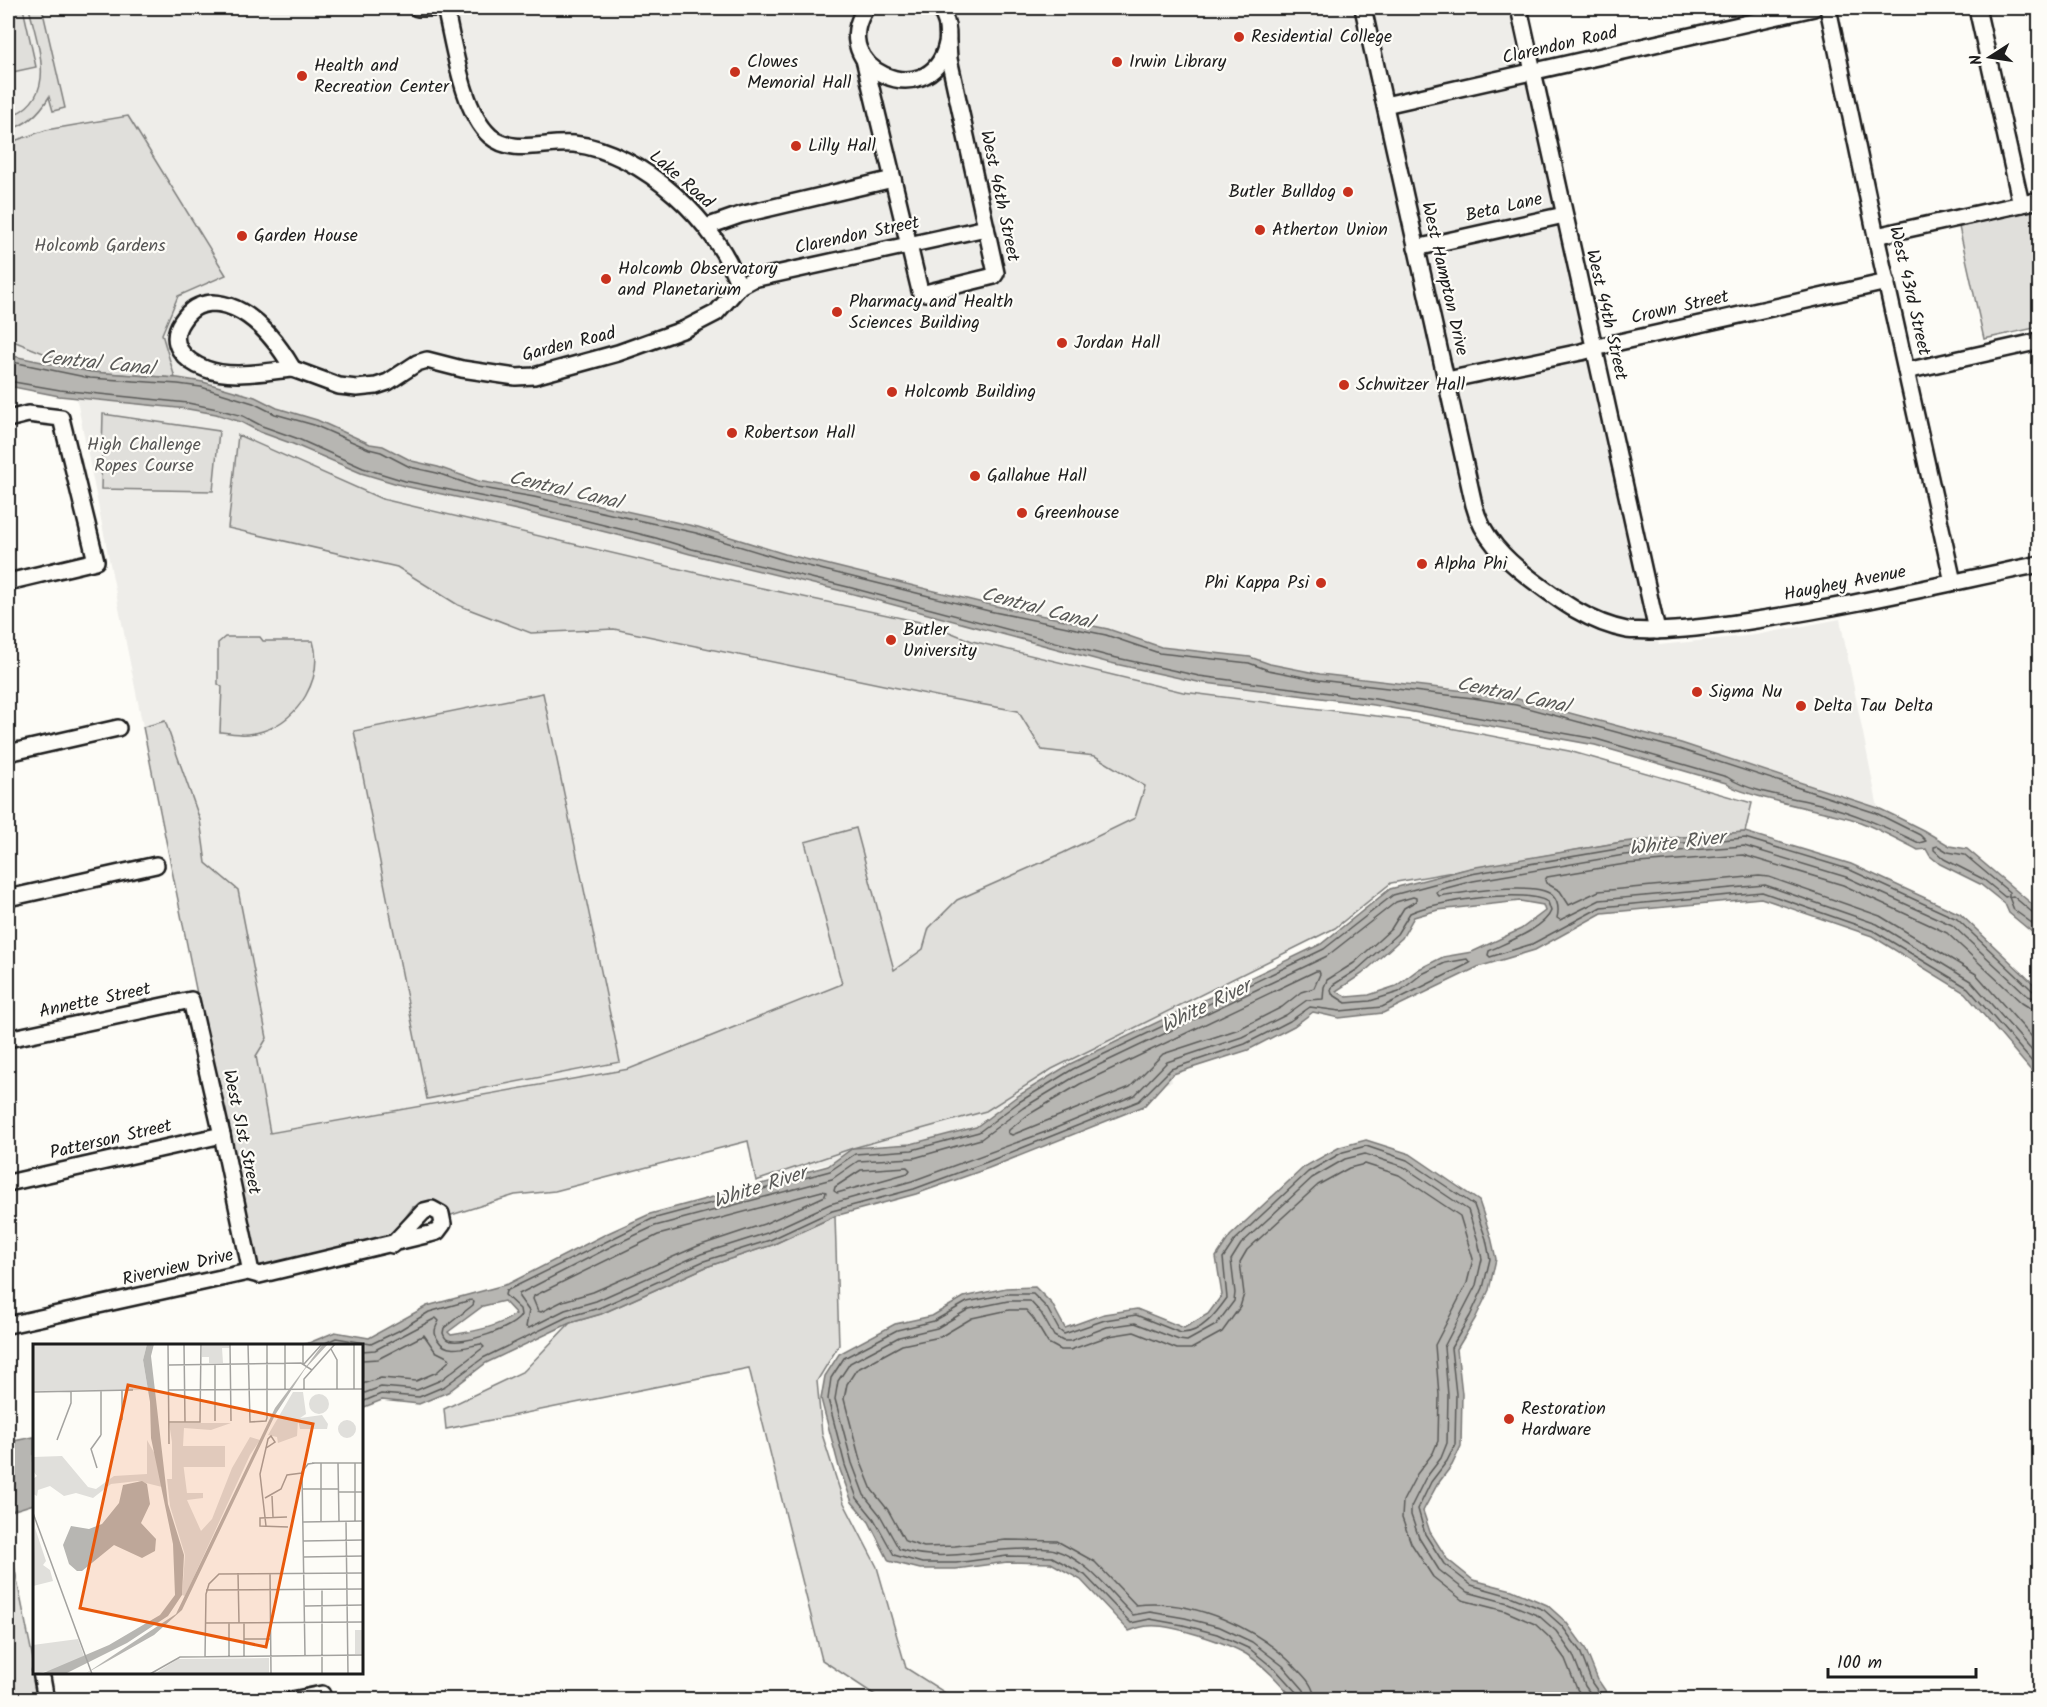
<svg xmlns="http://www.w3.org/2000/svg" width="2047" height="1707" viewBox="0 0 2047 1707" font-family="Kalam,sans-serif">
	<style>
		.built { fill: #eeede9 }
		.green { fill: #e0dfdb; stroke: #7e7e7c; stroke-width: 1.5 }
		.water { fill: #b7b6b2; stroke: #797876; stroke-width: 1.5; fill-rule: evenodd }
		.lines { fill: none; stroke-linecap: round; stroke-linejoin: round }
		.shore { stroke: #5a5a58; stroke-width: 1.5 }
		.minor-casing { stroke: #1c1c1c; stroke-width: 20 }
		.minor { stroke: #fdfcf7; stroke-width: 15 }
		.poi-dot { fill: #c8321e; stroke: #fdfcf7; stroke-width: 2 }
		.labels { text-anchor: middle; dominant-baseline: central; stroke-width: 4.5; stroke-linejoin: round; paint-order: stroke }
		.poi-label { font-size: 18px; fill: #1c1c1c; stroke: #fdfcf7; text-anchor: start }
		.street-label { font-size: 18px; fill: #1c1c1c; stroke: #fdfcf7 }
		.park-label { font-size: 18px; fill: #575655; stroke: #fdfcf7 }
		.water-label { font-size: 20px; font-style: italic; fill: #5a5a58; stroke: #fdfcf7 }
		.inset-road { fill: none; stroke: #a3a29f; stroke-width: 1.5 }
		.view { fill: #e8590c; fill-opacity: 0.15; stroke: #e8590c; stroke-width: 3 }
		.inset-edge { fill: none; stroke: #1c1c1c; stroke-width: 3 }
	</style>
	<rect width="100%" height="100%" fill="#fdfcf7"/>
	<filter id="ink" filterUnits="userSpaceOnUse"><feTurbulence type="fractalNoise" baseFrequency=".0167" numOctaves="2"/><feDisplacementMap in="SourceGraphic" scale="12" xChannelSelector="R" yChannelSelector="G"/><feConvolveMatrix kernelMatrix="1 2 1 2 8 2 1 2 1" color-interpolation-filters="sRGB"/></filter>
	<g filter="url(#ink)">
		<polygon class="built" points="8,8 1516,8 1659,645 1756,635 1840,619 1878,808 1681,743 1519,697 1320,674 1270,664 1335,928 1196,998 1159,1025 1172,1082 756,1181 748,1141 555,1191 515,1195 448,1216 445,1206 432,1203 413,1207 387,1243 253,1271 70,366 8,357"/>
		<g class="green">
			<polygon points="8,8 23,8 36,67 8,73"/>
			<path d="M29 8H42L65 108 53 111 49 97C39 114 27 125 8 130V117C60 99 38 47 29 8Z"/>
			<polygon points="128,116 226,275 178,296 162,334 175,378 91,372 8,339 8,143 46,130"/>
			<polygon points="2039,209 2039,327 1984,339 1959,227"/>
			<polygon points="103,414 219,431 213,491 101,489"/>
			<polygon points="238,435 382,499 748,585 929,624 972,641 1183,692 1409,720 1569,751 1752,803 1745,832 1622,842 1391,883 1335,928 1052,1069 986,1111 853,1148 756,1181 748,1141 555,1191 515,1195 448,1216 445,1206 432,1203 413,1207 387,1243 253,1271 143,727 165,721 200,820 206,863 238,890 267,1038 256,1056 270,1133 629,1069 842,984 805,842 856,828 894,970 923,949 929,928 957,900 1063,853 1135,818 1145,786 1095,756 1042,750 1018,711 941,697 614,629 531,633 458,605 397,567 228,528"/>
			<path d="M225 637H260L263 641H313C324 678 299 720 263 731 249 736 235 734 220 732L222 687 218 684V643Z"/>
			<polygon points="543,693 620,1062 427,1099 354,731"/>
			<polygon points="835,1216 839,1345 817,1381 822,1434 844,1503 877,1567 906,1668 955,1699 881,1699 822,1660 749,1368 446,1429 444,1409 524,1371 570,1323 601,1314 706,1267 772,1245"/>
			<polygon points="8,1536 34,1664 34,1672 42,1699 8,1699"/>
		</g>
		<g class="water">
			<path d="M8 355 91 372 178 378 203 382 255 397 277 408 317 420 370 444 383 446 412 461 438 467 478 481 535 491 698 527 785 554 991 605 1108 629 1161 647 1250 657 1270 664 1320 674 1474 692 1518 699 1681 743 1878 808 1893 815 1923 830 1950 846 1967 849 2039 910V938L2009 913 2005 904 1980 884 1940 864 1930 856 1926 849 1918 850C1897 839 1877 828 1855 820 1830 812 1739 796 1726 783L1595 745 1374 705 1198 682 1106 662 846 592 690 554 654 544 517 510 404 486 361 473 293 444 260 432 241 422 216 414 188 409 59 396 8 386Z"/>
			<path d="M1745 832 1851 864 1960 914 2039 989V1080L1965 993 1872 936 1761 898 1602 913 1535 950 1478 967 1383 1013 1339 1018 1313 1012 1294 1026 1248 1050 1173 1074 1144 1106 989 1168 916 1194 835 1216 772 1245 706 1267 601 1314 570 1323 486 1363 448 1392 419 1404 382 1400 362 1408V1346L304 1345 335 1332 369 1338 427 1306 508 1284 606 1234 650 1214 828 1166 853 1148 911 1144 976 1127 1016 1097 1070 1064 1321 944 1390 889 1470 868 1622 842ZM1520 901 1543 905 1545 911 1521 929 1472 952 1443 957 1419 969 1396 986 1369 995 1347 997 1336 991 1362 974 1402 938 1414 917 1438 910ZM504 1301 516 1314C496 1328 475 1331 451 1335L448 1332 483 1306Z"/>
			<path d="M1366 1140 1410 1154 1479 1201 1491 1237 1496 1259 1489 1290 1475 1319 1457 1349 1462 1394 1461 1446 1452 1465 1437 1485 1423 1511 1430 1532 1447 1559 1473 1580 1512 1590 1547 1605 1566 1622 1585 1648 1598 1680 1611 1699H1294C1280 1683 1265 1666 1246 1654 1227 1643 1169 1623 1148 1626 1142 1626 1135 1629 1129 1631L1081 1580 1051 1563 1007 1562 956 1569H920L889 1561 869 1522 852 1502 839 1467 821 1399 825 1376 839 1354 895 1324 932 1316 964 1297 1006 1288 1035 1287 1052 1304 1065 1328 1104 1314 1137 1309 1184 1328 1208 1314 1222 1295 1216 1257 1230 1236 1304 1167 1340 1147Z"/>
			<polygon points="34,1437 34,1504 8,1512 8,1442"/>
		</g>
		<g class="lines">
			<g class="shore">
				<path d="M8 361 90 378 178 384 201 387 253 403 275 414 314 425 369 449 381 452 410 467 437 473 477 487 534 497 696 533 784 560 989 611 1106 635 1159 653 1249 663 1268 670 1319 680 1473 698 1516 705 1679 749 1876 813 1920 835 1926 841 1919 843C1886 827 1855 813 1820 804 1792 797 1751 793 1727 777L1596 739 1375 699 1199 676 1108 656 848 587 692 549 656 538 519 504 405 481 363 468 296 438 262 426 243 416 217 409 188 403 60 390 8 381"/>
				<polygon points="1938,846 1948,852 1965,855 2009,892 2009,896 2005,897 1983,879 1944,859 1934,850 1934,847"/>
				<polygon points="1413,897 1416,898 1416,901 1404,908 1391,929 1354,963 1327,980 1324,987 1323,999 1307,1000 1286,1015 1242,1037 1167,1062 1135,1095 1051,1130 912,1181 830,1204 767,1233 701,1254 596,1301 565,1310 529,1328 526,1327 529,1311 519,1297 519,1294 612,1246 655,1226 832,1179 858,1161 914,1158 981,1139 1023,1108 1076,1076 1327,956 1396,902"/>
				<polyline points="2040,914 2033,913 2013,896 2009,897 2014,910 2040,929"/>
				<polygon points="1316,971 1319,971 1320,974 1314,988 1301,992 1282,1007 1239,1029 1163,1054 1130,1087 1012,1135 1008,1133 1009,1130 1028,1115 1080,1084"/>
				<path d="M2040 1000 2028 996 1952 925 1846 877 1744 846 1624 855 1473 881 1439 890 1436 892 1439 896C1463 893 1535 880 1552 895 1558 901 1559 910 1557 918L1560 920 1600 900 1765 885 1877 924 1972 982 2040 1060"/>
				<polyline points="2040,1009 2030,1008 2022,1003 1947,933 1843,885 1743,855 1625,864 1547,877 1545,880 1546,883 1560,891 1569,905 1599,891 1759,876 1769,877 1880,916 1976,974 2040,1046"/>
				<polygon points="907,1167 910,1170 908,1173 837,1193 834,1191 835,1187 861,1170"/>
				<polygon points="822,1191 826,1192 825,1196 764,1224 698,1246 593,1292 563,1301 541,1312 538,1311 533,1299 534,1296 658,1235"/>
				<path d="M319 1346 336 1338 371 1344 398 1331 429 1312 471 1300 474 1302 473 1305 444 1328 443 1333C444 1336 445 1339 448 1340 461 1346 516 1328 521 1315L520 1309 505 1295 506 1291 652 1219 830 1171 855 1154 912 1150 979 1132 1019 1102 1073 1069 1324 949 1393 895 1471 874 1623 848 1745 838 1848 869 1957 919 2033 991 2040 992"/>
				<path d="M362 1351 375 1350 436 1318 439 1321C435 1328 433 1333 438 1340 447 1355 467 1346 481 1344L484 1347 441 1380 417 1390 381 1387 362 1394"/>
				<polyline points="362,1360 378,1359 424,1335 435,1351 449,1358 450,1360 437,1372 416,1381 381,1378 362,1384"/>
				<path d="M362 1402 381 1394 419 1397 445 1386 483 1358 567 1317 599 1308 704 1261 770 1240 832 1211 914 1189 987 1162 1139 1101 1171 1069 1245 1044 1290 1021 1310 1007 1340 1011 1382 1007 1470 963 1467 959 1445 963 1422 974 1399 992 1370 1001 1346 1003 1332 994 1331 990 1333 985 1358 969 1397 934 1410 913C1435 901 1524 888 1548 902L1551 911C1545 928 1505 943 1489 951L1488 955 1490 957 1532 944 1601 907 1762 892 1874 931 1968 988 2040 1071"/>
				<path d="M1298 1700 1297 1693 1277 1671 1250 1649 1217 1634 1183 1625 1150 1619 1131 1623 1085 1575 1052 1557 1007 1556 956 1563H922L894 1555 874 1519 857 1498 845 1465 828 1399 831 1378 844 1358 897 1330 934 1321 967 1302 1007 1294H1033L1047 1308 1059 1330 1064 1334 1105 1320 1136 1315 1181 1333C1201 1334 1217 1312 1227 1298L1223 1258 1235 1240 1308 1172 1343 1152 1366 1146 1407 1160 1474 1205 1486 1239 1490 1259 1483 1288 1470 1316 1451 1348 1456 1394 1455 1445 1447 1461 1431 1482 1418 1509 1425 1534 1444 1564 1471 1585 1510 1596 1544 1610 1562 1626 1580 1651 1592 1683 1604 1700"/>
				<path d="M1306 1700 1304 1690 1283 1666 1252 1642 1220 1627 1185 1618 1150 1612 1133 1615C1109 1592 1089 1561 1055 1550 1047 1547 1036 1549 1028 1549 983 1548 942 1564 899 1549L880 1515 864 1495 852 1463 835 1399 838 1381 850 1363 899 1337 937 1328 969 1309 1008 1301H1030L1041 1313 1054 1336 1063 1341H1070L1107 1327 1135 1323 1179 1340 1187 1341 1216 1325 1234 1301 1235 1293 1231 1260 1241 1244 1312 1178 1345 1159 1365 1154 1404 1167 1468 1210 1478 1241 1482 1259 1476 1285 1444 1347 1448 1395 1447 1443 1441 1458 1425 1479 1411 1507V1515L1419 1538 1439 1570 1467 1592 1508 1603 1539 1616 1556 1631 1573 1655 1585 1686 1595 1700"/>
				<path d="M1315 1700C1314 1686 1306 1678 1297 1669 1260 1628 1191 1598 1136 1605L1095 1562 1057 1541 1006 1540 955 1546 924 1547 905 1541 888 1510 872 1490 860 1460 844 1399 847 1384 856 1370 902 1345 940 1337 972 1318 1009 1310H1026L1033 1318 1048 1343 1061 1350H1070L1109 1336 1134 1332 1177 1349H1191L1222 1332 1240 1307 1244 1294 1240 1262 1247 1250 1318 1185 1349 1168 1365 1164 1399 1175 1460 1216 1473 1259 1467 1283 1435 1345 1439 1395 1438 1441 1433 1453 1417 1474 1403 1501 1402 1518 1411 1543 1433 1577 1462 1600 1505 1611 1535 1624 1549 1637 1565 1659 1577 1689 1584 1700"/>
			</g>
			<g class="minor-casing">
				<g id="minor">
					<polyline points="417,8 437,8"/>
					<path d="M445 8C454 44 462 111 490 136 513 156 546 141 574 144 641 151 720 224 739 287"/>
					<path d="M866 8C825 69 929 113 946 47 950 33 947 19 939 8"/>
					<path d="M1363 8 1474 505C1482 537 1506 560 1531 579 1560 601 1590 623 1627 630 1634 631 1642 630 1650 631 1679 631 1707 627 1736 623 1838 609 1939 585 2040 564"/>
					<polyline points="1519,8 1657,631"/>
					<polyline points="1828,8 1876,236 1953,582"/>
					<polyline points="1977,8 2021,204"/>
					<polyline points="864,59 920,291 925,293 994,276 996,273 949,59 947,26"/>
					<polyline points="1385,105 1814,8"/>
					<polyline points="706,227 740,215 893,179"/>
					<polyline points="1876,236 2040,200"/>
					<polyline points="1416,248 1564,215"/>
					<path d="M212 303C248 304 276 340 293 369 266 371 232 379 206 369 184 361 167 343 182 321 190 309 198 304 212 303Z"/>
					<polyline points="293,369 339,386 357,388 376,386 388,382 417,363 427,360 462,369 516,377 534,376 618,353 685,329 716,313 740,286 753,279 986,228"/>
					<polyline points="1906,371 2040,341"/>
					<polyline points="1447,380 1581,352 1606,345 1887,282"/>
					<polyline points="8,419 28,414 61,418 96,561 8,582"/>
					<polyline points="8,753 118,728"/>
					<polyline points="8,898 156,865"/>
					<polyline points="8,1039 191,1000 222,1135 251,1272"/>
					<polyline points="8,1183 222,1135"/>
					<polyline points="8,1325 248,1272 259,1275 430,1234 437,1232 443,1224 441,1214 432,1209 424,1211 392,1245"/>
					<polyline points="41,1672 46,1700"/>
					<polyline points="292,1700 322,1694"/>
				</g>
			</g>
			<use href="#minor" class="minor"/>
		</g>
	</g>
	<g class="poi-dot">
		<circle cx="1239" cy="37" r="6"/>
		<circle cx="1117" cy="62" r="6"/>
		<circle cx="735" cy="72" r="6"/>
		<circle cx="302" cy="76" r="6"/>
		<circle cx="796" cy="146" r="6"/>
		<circle cx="1348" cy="192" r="6"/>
		<circle cx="1260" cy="230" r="6"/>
		<circle cx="242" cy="236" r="6"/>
		<circle cx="606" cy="279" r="6"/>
		<circle cx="837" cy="312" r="6"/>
		<circle cx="1062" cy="343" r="6"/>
		<circle cx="1344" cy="385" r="6"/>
		<circle cx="892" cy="392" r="6"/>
		<circle cx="732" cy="433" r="6"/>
		<circle cx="975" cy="476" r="6"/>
		<circle cx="1022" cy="513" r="6"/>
		<circle cx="1422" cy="564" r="6"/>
		<circle cx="1321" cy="583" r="6"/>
		<circle cx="891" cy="640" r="6"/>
		<circle cx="1697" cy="692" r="6"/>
		<circle cx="1801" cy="706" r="6"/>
		<circle cx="1509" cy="1419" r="6"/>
	</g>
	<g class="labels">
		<g class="poi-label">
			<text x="1251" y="37">Residential College</text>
			<text x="747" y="62">Clowes<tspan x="747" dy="21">Memorial Hall</tspan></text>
			<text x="1129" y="62">Irwin Library</text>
			<text x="314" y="66">Health and<tspan x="314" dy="21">Recreation Center</tspan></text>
			<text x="808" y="146">Lilly Hall</text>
			<text x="1336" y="192" text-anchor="end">Butler Bulldog</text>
			<text x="1272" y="230">Atherton Union</text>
			<text x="254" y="236">Garden House</text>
			<text x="618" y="269">Holcomb Observatory<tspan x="618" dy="21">and Planetarium</tspan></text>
			<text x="849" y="302">Pharmacy and Health<tspan x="849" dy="21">Sciences Building</tspan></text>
			<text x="1074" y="343">Jordan Hall</text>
			<text x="1356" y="385">Schwitzer Hall</text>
			<text x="904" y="392">Holcomb Building</text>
			<text x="744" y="433">Robertson Hall</text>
			<text x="987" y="476">Gallahue Hall</text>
			<text x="1034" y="513">Greenhouse</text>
			<text x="1434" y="564">Alpha Phi</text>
			<text x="1309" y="583" text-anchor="end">Phi Kappa Psi</text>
			<text x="903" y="630">Butler<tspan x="903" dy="21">University</tspan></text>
			<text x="1709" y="692">Sigma Nu</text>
			<text x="1813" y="706">Delta Tau Delta</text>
			<text x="1521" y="1409">Restoration<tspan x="1521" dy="21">Hardware</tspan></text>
		</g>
		<g class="street-label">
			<text transform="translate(1560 46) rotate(-13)">Clarendon Road</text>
			<text transform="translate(681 180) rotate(41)">Lake Road</text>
			<text transform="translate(999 196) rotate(78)">West 46th Street</text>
			<text transform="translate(1504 208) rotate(-13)">Beta Lane</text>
			<text transform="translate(857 236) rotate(-12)">Clarendon Street</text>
			<text transform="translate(1444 279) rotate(77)">West Hampton Drive</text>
			<text transform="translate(1909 291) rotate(77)">West 43rd Street</text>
			<text transform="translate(1680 308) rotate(-13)">Crown Street</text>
			<text transform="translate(1606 315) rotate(77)">West 44th Street</text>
			<text transform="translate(569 345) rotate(-14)">Garden Road</text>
			<text transform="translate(1845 584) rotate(-11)">Haughey Avenue</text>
			<text transform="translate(95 1001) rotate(-12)">Annette Street</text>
			<text transform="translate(241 1132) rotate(78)">West 51st Street</text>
			<text transform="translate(111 1140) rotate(-13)">Patterson Street</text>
			<text transform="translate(178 1268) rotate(-13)">Riverview Drive</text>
		</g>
		<g class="park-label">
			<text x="100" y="246">Holcomb Gardens</text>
			<text x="144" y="445">High Challenge<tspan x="144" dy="21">Ropes Course</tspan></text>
		</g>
		<g class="water-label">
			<text transform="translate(97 364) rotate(6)">Central Canal</text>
			<text transform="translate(565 491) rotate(13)">Central Canal</text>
			<text transform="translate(1037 609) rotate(15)">Central Canal</text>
			<text transform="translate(1513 696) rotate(12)">Central Canal</text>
			<text transform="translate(1677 844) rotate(-7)">White River</text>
			<text transform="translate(1206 1007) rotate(-26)">White River</text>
			<text transform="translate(760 1188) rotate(-18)">White River</text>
		</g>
	</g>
	<g transform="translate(33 1344)">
		<rect width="330" height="330" fill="#fdfcf7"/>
		<path d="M0 0H114L110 16 115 46 0 47ZM169 0H197V4H189L190 19H176V13H169ZM260 48H270L273 70 267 74 289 71 295 80 294 85H267L265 76 264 92 245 99 244 93 235 91ZM276 60a10 10 0 1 1 20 0a10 10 0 1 1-20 0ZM305 85a9 9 0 1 1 18 0a9 9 0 1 1-18 0ZM136 79H198L178 86 151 84 150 102H192V123H150V118L154 149H170V154L154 156 168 187 179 175 199 124 217 93 227 96 217 111 152 252 149 251 152 211 137 162 134 135H139V98ZM114 96 123 112 129 143 105 137 78 140 60 154 43 149 31 152 17 142 5 146 4 152 0 150V135L4 132 0 127V113L29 112 55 143 63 145 81 132 114 130ZM2 184 13 217 10 221 17 226 20 237 0 242ZM322 286H330V310H322ZM45 295 51 312 26 325 0 330V301ZM236 314V330H121L145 315Z" fill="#e0dfdb"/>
		<path d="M114 0H121L118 12 135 160 151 211 149 251 135 272 94 299 32 330H8L76 301 127 271 142 251 140 200 118 94 117 58 110 16ZM290 0H295L272 25 242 71 149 266 121 291 52 330 143 270 242 64ZM109 137 114 140 117 160 108 179 123 195 122 207 109 214 81 201 49 227H44L36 220 30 201 38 182 56 185 69 180 86 159 90 141Z" fill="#b7b6b2"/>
		<path class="inset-road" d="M135 0 136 100M151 0 152 78M197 0 198 77M215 0 217 78 233 77 234 74V0M252 0V45M270 0V20M321 0V45M298 5 304 16V45M182 20V77M271 20 289 0M136 21 268 19 279 26M271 45V35L302 0M136 46 330 45M68 47V91M0 48 100 46M89 76V46M136 78H167L168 0M238 92 242 98 233 104 235 95ZM24 96 38 59V47M279 119H330M288 119V178M305 119 306 177M322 119V177M64 124 58 105 68 91M270 145H305M305 148H330M239 152 240 173M232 154 248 145 254 131 269 129M0 169 59 330M254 173 227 174V182L255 183M313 177 315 330M270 178 330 177M233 182 227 130 233 104M270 197 330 196M270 213 330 212M205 229 206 279M237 229 238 330M289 245V330M173 246 330 245M272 262 330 261M172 279 330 278M196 279V312M211 279V312M211 295H237M272 312 269 128 275 120 282 119M172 313 173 250 176 240 186 230 330 229M117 330 147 313 330 311"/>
		<path class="view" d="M95 41 280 80 233 303 47 264Z"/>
		<rect width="330" height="330" class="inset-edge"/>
	</g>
	<rect width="2047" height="1707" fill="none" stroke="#fdfcf7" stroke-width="30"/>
	<rect x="15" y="15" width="2017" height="1677" fill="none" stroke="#1c1c1c" stroke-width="2" filter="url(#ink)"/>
	<g transform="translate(1990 57) rotate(258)" stroke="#fdfcf7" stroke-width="4.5" paint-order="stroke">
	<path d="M0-4.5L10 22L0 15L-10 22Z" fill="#1c1c1c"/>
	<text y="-9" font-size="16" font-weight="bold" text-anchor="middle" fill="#1c1c1c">N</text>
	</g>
	<path d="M1828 1668v9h148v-9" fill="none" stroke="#1c1c1c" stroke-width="3"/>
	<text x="1837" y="1668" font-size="18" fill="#1c1c1c" stroke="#fdfcf7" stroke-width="4.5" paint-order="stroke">100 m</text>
</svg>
